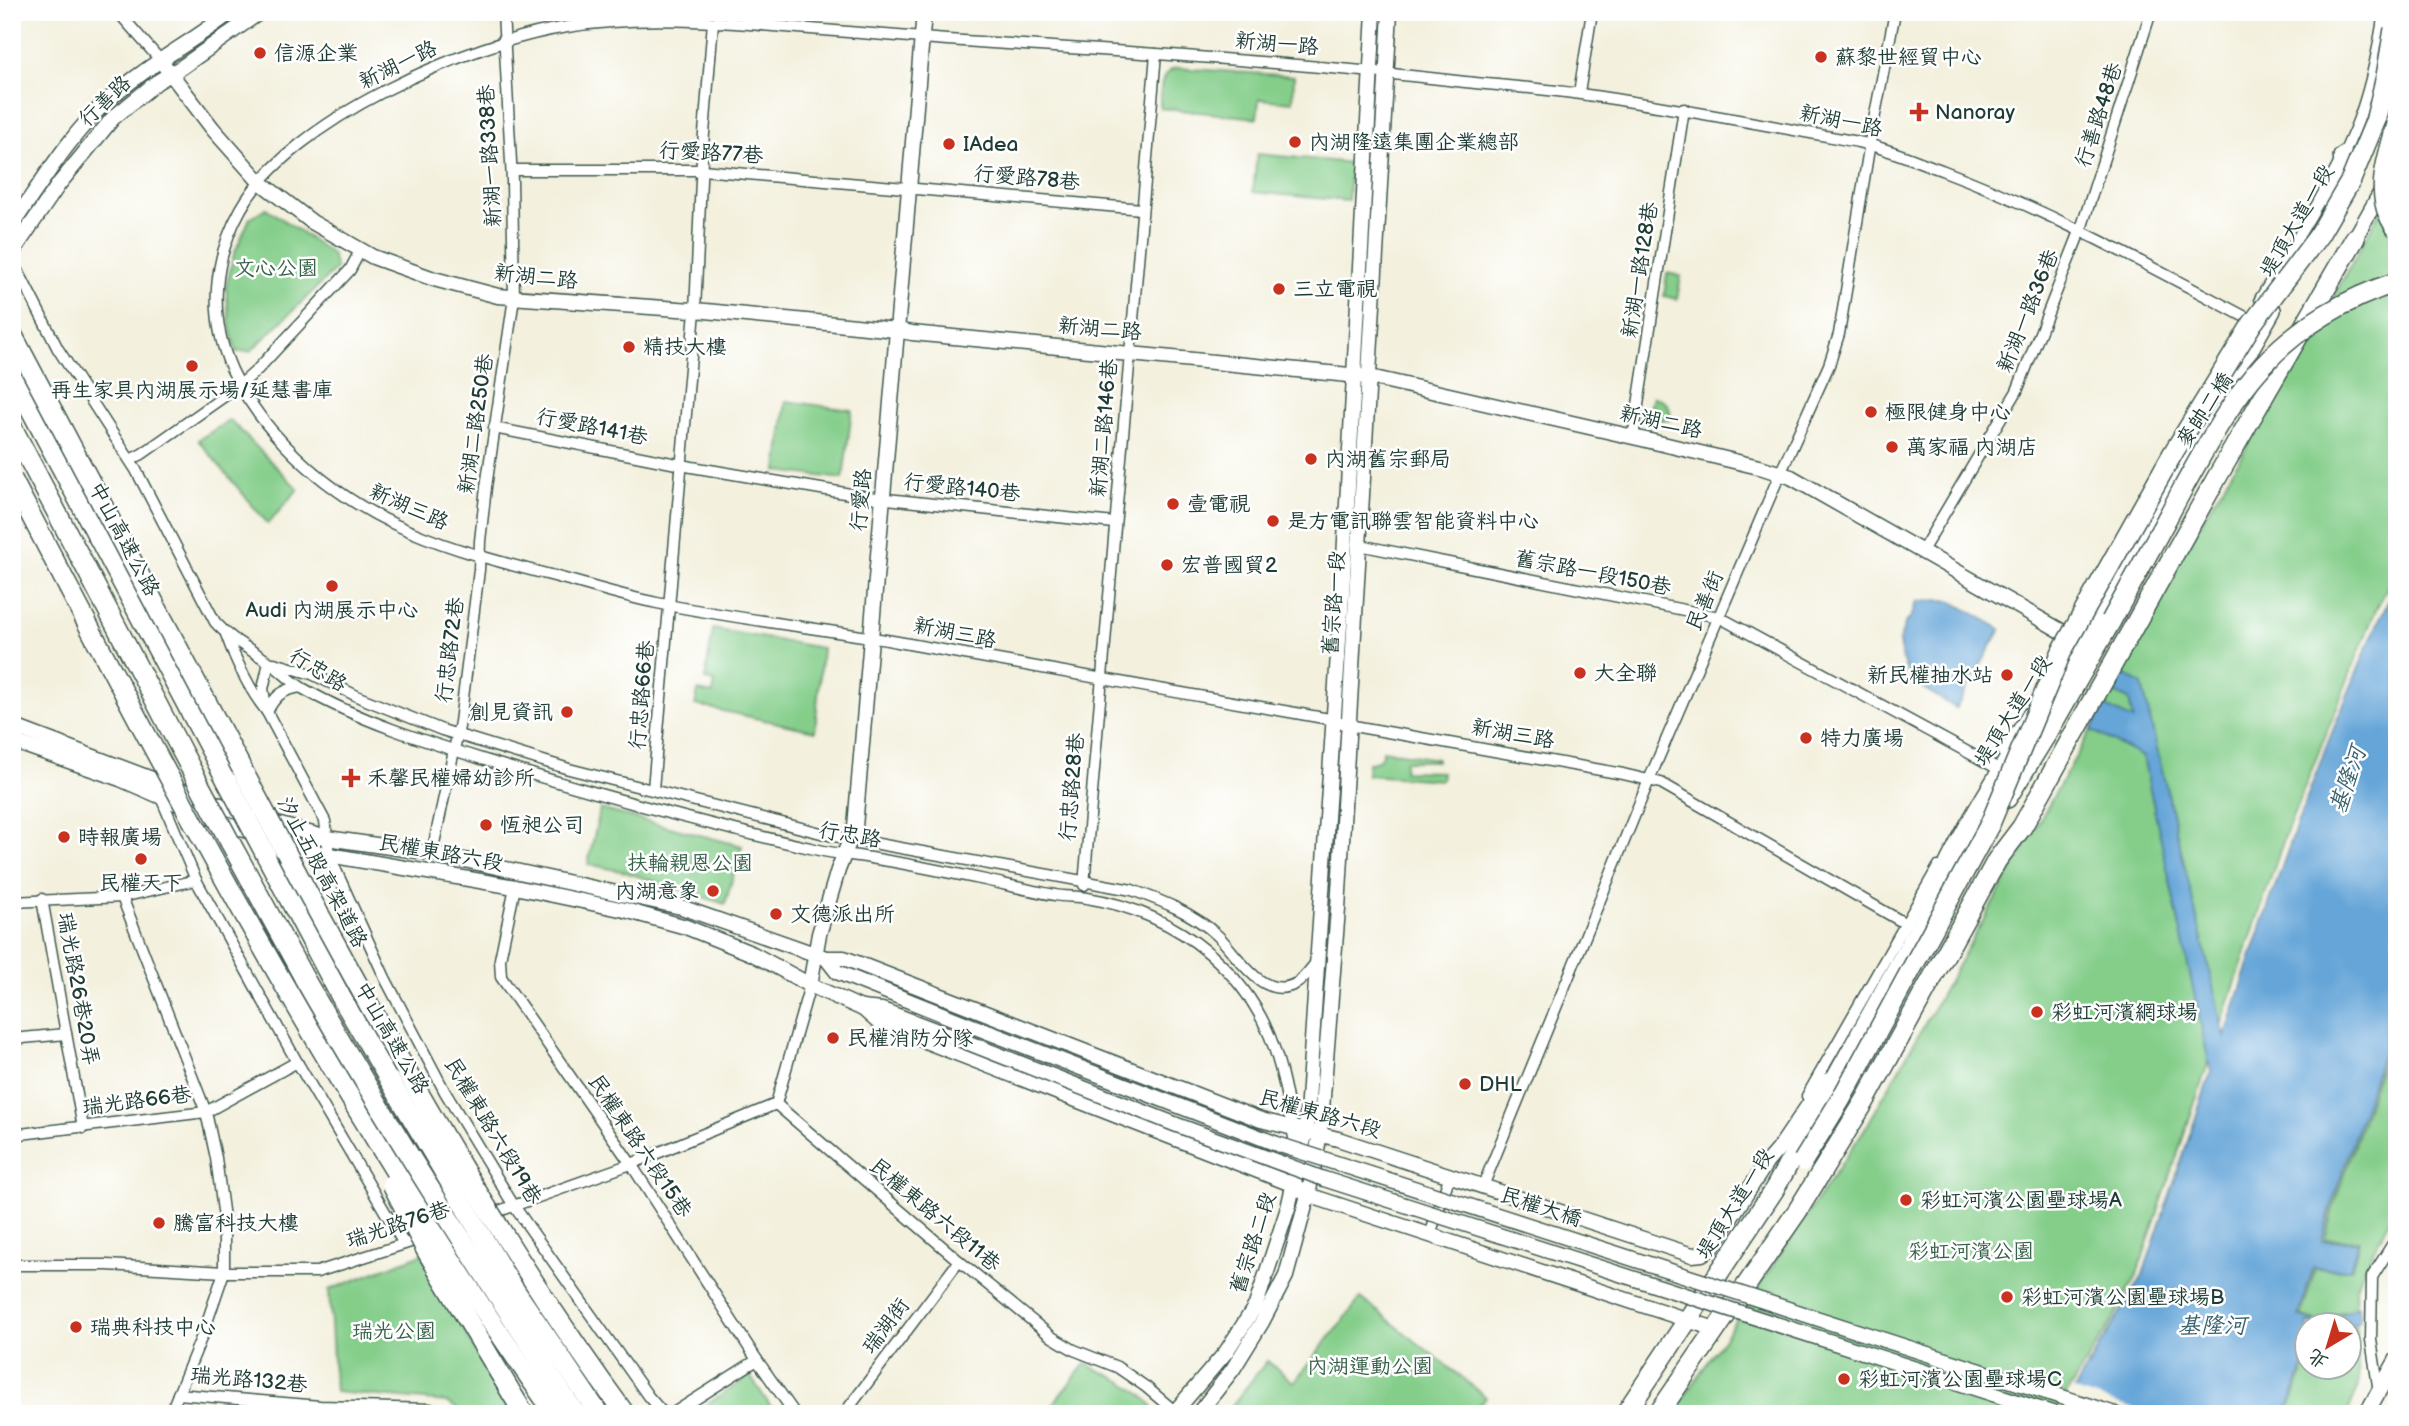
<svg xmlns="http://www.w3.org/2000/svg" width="2409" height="1426" viewBox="0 0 2409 1426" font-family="'Balsamiq Sans','LXGW WenKai TC',sans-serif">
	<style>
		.green { fill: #84ce8a; stroke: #52865f; stroke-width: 2 }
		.water { fill: #65a5d8; stroke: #427186; stroke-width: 2 }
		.pier { fill: #f3f0dd }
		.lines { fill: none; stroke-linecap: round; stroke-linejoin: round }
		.street-casing { stroke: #3f584d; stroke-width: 13 }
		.secondary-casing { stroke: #3f584d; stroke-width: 17 }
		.highway-casing { stroke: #3f584d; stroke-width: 22 }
		.street { stroke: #fff; stroke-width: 10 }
		.secondary { stroke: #fff; stroke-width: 14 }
		.highway { stroke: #fff; stroke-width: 19 }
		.secondary-bridge-casing { stroke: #3f584d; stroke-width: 17; stroke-linecap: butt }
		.highway-bridge-casing { stroke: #3f584d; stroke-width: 22; stroke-linecap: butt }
		.secondary-bridge { stroke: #fff; stroke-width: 14 }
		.highway-bridge { stroke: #fff; stroke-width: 19 }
		.poi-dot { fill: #c8321e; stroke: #fff; stroke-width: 2.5 }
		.labels { text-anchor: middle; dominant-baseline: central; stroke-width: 5; stroke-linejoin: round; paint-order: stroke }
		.street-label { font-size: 21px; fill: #1f3d34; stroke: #fff }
		.poi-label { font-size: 21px; fill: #1f3d34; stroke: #fff; text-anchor: start }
		.park-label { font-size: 21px; fill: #38614a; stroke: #fff }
		.water-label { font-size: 23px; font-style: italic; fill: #38616d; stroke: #fff }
	</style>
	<rect width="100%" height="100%" fill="#fff"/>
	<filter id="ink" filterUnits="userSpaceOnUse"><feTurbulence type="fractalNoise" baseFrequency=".0143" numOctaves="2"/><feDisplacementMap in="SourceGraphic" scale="14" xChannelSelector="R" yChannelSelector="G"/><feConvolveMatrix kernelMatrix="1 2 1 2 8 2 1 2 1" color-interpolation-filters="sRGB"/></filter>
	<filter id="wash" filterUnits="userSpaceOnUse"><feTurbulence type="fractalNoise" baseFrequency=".00686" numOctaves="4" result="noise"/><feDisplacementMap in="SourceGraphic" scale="28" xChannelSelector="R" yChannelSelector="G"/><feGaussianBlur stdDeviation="1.57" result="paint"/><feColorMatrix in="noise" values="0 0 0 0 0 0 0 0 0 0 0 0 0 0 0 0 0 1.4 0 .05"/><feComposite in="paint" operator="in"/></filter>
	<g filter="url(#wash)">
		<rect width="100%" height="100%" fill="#f3f0dd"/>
		<g class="green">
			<path d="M1176 68 1294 76 1293 102 1259 99 1257 118 1160 108C1161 92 1158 74 1176 68Z"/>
			<polygon points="1257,154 1351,163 1348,201 1253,192"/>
			<polygon points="2397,181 2397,569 2377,607 2285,836 2137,1274 2111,1323 2054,1414 1673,1414 1868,1124 2091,730 2161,588 2285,384"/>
			<polygon points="266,208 332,254 336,269 251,351 236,352 230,327 226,287 234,254 250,218"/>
			<polygon points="1667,273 1681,276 1677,299 1664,296"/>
			<path d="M1653 397C1666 399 1672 407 1670 420H1660L1653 417 1650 409Z"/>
			<polygon points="786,401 852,410 843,479 777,471"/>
			<polygon points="230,420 298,489 268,524 198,440"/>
			<polygon points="713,629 822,648 815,731 695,705 698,691 713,694 715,682 705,680"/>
			<path d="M1383 750 1437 759V761H1405L1404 771 1442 772 1441 780 1367 775 1368 763C1376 763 1382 759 1383 750Z"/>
			<polygon points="600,809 742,846 725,904 625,872 588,864"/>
			<polygon points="2397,1017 2397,1206 2355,1287 2359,1386 2347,1414 2287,1414 2307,1363 2308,1366 2350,1366 2350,1324 2340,1324 2342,1312 2319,1322 2301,1316 2315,1269 2352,1269 2359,1240 2325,1239 2334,1205"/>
			<polygon points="422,1254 510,1414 464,1414 447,1402 335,1392 329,1290"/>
			<polygon points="1361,1298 1486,1397 1472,1414 1225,1414 1267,1361 1294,1382"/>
			<path d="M1085 1364C1104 1372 1152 1392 1154 1414H1051L1048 1410Z"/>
			<polygon points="750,1376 776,1414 692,1414"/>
		</g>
		<g class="water">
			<path d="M2397 584V1010L2332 1204 2322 1241H2358L2350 1269 2313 1268 2299 1316 2320 1324 2358 1306 2360 1321 2350 1325 2308 1324 2307 1357 2286 1414H2060L2143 1274 2211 1072 2143 757 2091 730 2104 706 2133 720 2129 700 2111 692 2123 673 2142 685 2225 1037C2262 923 2300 808 2347 696 2363 659 2377 620 2397 584Z"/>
			<polygon points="1950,600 2001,629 1956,708 1910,680 1902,659 1899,642 1906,621 1908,621 1915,609 1914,608 1917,601"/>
		</g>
		<polygon class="pier" points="2071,1389 2150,1414 2057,1414"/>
	</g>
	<g filter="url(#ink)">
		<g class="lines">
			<g class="street-casing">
				<g id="street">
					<polyline points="118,12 161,61"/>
					<polyline points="1579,93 1592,12"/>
					<polyline points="512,170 702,170 1142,209"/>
					<path d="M12 259 58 349 136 470 215 622C229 638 248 648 266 660 279 668 289 680 302 688 363 723 434 744 501 765 606 797 712 826 819 850 836 854 854 855 871 858 909 864 947 872 985 880 1008 885 1031 891 1055 895 1065 897 1076 896 1087 898 1131 905 1175 924 1209 953 1278 1013 1282 1072 1297 1155"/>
					<path d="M2260 299C2293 245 2329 190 2354 131 2370 93 2378 53 2384 12"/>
					<polyline points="494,428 692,467 868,497 1114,523"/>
					<polyline points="1633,437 1684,109"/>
					<polyline points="130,460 142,454 239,386 257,370 350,270 360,251"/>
					<polyline points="1359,545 1719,617 1995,767"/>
					<polyline points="1922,551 2017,391 2081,229 2151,12"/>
					<path d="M226 634C236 662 249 689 267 712 275 696 282 690 300 687"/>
					<polyline points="269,662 263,689 267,712 325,821 329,855 385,978 445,1092 514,1206 648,1396 662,1412 672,1414"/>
					<path d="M274 663 312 674 361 698 442 730 569 769 829 835 1132 890C1162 901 1193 913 1217 935 1237 953 1262 1003 1297 983 1305 978 1312 967 1319 959"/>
					<polyline points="2003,753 2028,713"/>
					<polyline points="653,789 695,311 702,158 713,22"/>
					<polyline points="160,795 196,880 297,1062 404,1244"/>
					<polyline points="432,853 460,722 479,570 480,541 486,487 514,298 512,181 503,12"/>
					<polyline points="1084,885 1156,54"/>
					<polyline points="515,887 500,959 501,977 631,1164 757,1360 795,1414"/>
					<polyline points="122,897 206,1112 216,1158 224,1218 224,1272 204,1331 170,1414"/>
					<polyline points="42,899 83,1128"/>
					<polyline points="12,902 122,897 196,880"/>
					<path d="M1906 924 1661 783 1623 774 1348 725 1335 720C1189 695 1044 668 898 642 818 628 737 619 657 603 622 596 588 585 554 576 449 549 361 526 284 444 262 421 245 398 232 370 208 317 213 259 241 209 290 120 469 42 567 27 629 17 687 20 749 24 815 29 881 35 947 40 1120 51 1293 62 1465 82 1506 86 1547 89 1587 95 1677 108 1767 125 1858 142 1887 148 1916 161 1944 171 2050 211 2149 266 2249 319"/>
					<polyline points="12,1039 66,1034"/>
					<polyline points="1807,1096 1938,867"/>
					<polyline points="776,1104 959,1261 1052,1337 1074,1350 1117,1367 1146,1387 1178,1414"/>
					<polyline points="776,1104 810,985"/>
					<polyline points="12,1135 206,1112 297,1062"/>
					<polyline points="1483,1186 1649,780 1776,483 1829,365 1839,334 1872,130 1895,12"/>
					<polyline points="488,1215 631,1164 776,1104"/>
					<polyline points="1430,1235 1450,1175"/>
					<polyline points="12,1265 107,1265 224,1272 317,1272 423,1238"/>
					<polyline points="2379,1392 2371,1340 2372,1277 2397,1237"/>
					<polyline points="178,1394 320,1406 430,1409 443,1414"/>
					<polyline points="672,1414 757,1360"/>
					<polyline points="844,1414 959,1261"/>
				</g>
			</g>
			<g class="secondary-casing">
				<g id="secondary">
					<polyline points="161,61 213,129 260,182 312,222 373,257 434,279 498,296 706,311 896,330 912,333 1370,377 1642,439 1763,468 1791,477 2070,636"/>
					<path d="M12 225C42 182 69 136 108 100 146 66 191 43 231 12"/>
					<polyline points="2355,238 2383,188"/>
					<polyline points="12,253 59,184 113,118 157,82 182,67 260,12"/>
					<polyline points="12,726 255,818 327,838 432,853 681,907 826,958 844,958 1261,1120 1338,1139 1692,1255 1702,1254 1712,1247 1767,1162 1780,1147 1820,1088 1829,1080"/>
					<polyline points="12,741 120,779 206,816 278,842 329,855 515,887 625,910 686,927 753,954 810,985 861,1008 882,1010 956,1038"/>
					<polyline points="826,958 837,972 962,1022"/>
					<polyline points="810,985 819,934 838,870 855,827 924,12"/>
					<polyline points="862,1008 879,1023 1294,1185 1308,1195 1715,1329"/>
					<polyline points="1909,1348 2115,1414"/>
					<polyline points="1897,1363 2055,1414"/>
					<polyline points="1173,1414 1226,1352 1256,1305 1288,1208 1306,1130 1342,595 1374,12"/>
					<polyline points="1198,1414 1233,1369 1262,1322 1286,1276 1308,1195 1320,1134 1338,909 1390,12"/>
					<polyline points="2366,1414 2397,1359"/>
					<polyline points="2393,1414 2397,1407"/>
				</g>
			</g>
			<g class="highway-casing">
				<g id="highway">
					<polyline points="2394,29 2395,12"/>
					<polyline points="2332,202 2345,166 2343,157"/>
					<polyline points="12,374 227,781"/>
					<polyline points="12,427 190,767"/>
					<polyline points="2048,701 2271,310"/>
					<polyline points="2007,798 2049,730 2111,621"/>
					<polyline points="230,842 304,978"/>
					<polyline points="266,855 341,997 390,1081"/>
					<path d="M1625 1414 1774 1190 1930 909C1948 857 1986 795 2016 749"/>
					<polyline points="1658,1414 1798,1210 1865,1101 1997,860 2022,827 2216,479 2355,238"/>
				</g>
			</g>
			<use href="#street" class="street"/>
			<use href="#secondary" class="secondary"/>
			<use href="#highway" class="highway"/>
			<g class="secondary-bridge-casing">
				<g id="secondary-bridge">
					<polyline points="962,1022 1277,1144 1909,1348"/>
					<polyline points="956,1038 1177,1125 1324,1179 1897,1363"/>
				</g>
			</g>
			<g class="highway-bridge-casing">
				<g id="highway-bridge">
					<path d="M2397 124C2387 159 2372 197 2397 229"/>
					<path d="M12 334C107 514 201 695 298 875 398 1060 500 1244 625 1414"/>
					<path d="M12 479C178 800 347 1119 555 1414"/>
					<path d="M2111 621C2135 577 2159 534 2182 490 2206 447 2230 401 2263 365 2299 326 2347 298 2397 282"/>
					<polyline points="190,767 230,842"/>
					<polyline points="227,781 266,855"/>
					<path d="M304 978C389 1127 480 1271 576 1414"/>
					<polyline points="390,1081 508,1280 599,1414"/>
					<polyline points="1803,1161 1841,1099 1990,824 2062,651 2173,453 2252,324 2319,235 2351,180 2375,122 2386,76 2394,29"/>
					<polyline points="392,1184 426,1250 524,1414"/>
				</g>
			</g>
			<use href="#secondary-bridge" class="secondary-bridge"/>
			<use href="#highway-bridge" class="highway-bridge"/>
		</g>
	</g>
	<g class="poi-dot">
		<circle cx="260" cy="53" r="7"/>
		<circle cx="1821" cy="57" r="7"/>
		<path d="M1915.5 101.5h7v7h7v7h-7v7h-7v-7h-7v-7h7z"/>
		<circle cx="1295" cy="142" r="7"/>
		<circle cx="949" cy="144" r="7"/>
		<circle cx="1279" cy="289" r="7"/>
		<circle cx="629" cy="347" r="7"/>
		<circle cx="192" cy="366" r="7"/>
		<circle cx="1871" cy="412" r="7"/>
		<circle cx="1892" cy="447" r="7"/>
		<circle cx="1311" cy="459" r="7"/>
		<circle cx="1173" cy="504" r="7"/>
		<circle cx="1273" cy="521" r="7"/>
		<circle cx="1167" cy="565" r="7"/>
		<circle cx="332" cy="586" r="7"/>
		<circle cx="1580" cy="673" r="7"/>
		<circle cx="2007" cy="675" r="7"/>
		<circle cx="567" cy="712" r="7"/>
		<circle cx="1806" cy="738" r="7"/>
		<path d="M347.5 767.5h7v7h7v7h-7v7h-7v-7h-7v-7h7z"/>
		<circle cx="486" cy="825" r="7"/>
		<circle cx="64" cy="837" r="7"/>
		<circle cx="141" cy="859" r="7"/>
		<circle cx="713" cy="891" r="7"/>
		<circle cx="776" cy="914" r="7"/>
		<circle cx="2037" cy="1012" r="7"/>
		<circle cx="833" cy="1038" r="7"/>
		<circle cx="1465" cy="1084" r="7"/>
		<circle cx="1906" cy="1200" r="7"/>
		<circle cx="159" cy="1223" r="7"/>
		<circle cx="2007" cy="1297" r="7"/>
		<circle cx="76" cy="1327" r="7"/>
		<circle cx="1844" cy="1379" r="7"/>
	</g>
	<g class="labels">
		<g class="street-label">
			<text transform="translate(1277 44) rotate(5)">新湖一路</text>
			<text transform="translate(398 65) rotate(-26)">新湖一路</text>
			<text transform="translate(105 101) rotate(-44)">行善路</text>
			<text transform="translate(2099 115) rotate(-72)">行善路48巷</text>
			<text transform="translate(1841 121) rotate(12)">新湖一路</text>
			<text transform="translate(711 153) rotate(3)">行愛路77巷</text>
			<text transform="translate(490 156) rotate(-93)">新湖一路338巷</text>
			<text transform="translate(1027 178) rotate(5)">行愛路78巷</text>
			<text transform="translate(2297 221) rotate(-60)">堤頂大道一段</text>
			<text transform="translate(1640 270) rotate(-81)">新湖一路128巷</text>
			<text transform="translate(536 277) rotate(6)">新湖二路</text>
			<text transform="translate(2028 311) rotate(-68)">新湖一路36巷</text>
			<text transform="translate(1100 329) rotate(5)">新湖二路</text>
			<text transform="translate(2205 410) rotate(-57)">麥帥二橋</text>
			<text transform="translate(1661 422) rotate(13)">新湖二路</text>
			<text transform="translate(476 424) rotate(-82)">新湖二路250巷</text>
			<text transform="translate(592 427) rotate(11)">行愛路141巷</text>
			<text transform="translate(1104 428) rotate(-85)">新湖二路146巷</text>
			<text transform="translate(962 488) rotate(6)">行愛路140巷</text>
			<text transform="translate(861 500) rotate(-85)">行愛路</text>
			<text transform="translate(409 507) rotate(24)">新湖三路</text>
			<text transform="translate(124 539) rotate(62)">中山高速公路</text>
			<text transform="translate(1593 573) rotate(11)">舊宗路一段150巷</text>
			<text transform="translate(1705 601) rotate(-67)">民善街</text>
			<text transform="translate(1334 603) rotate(-86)">舊宗路一段</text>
			<text transform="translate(955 633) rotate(11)">新湖三路</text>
			<text transform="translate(450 650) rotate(-83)">行忠路72巷</text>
			<text transform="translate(318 670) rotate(32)">行忠路</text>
			<text transform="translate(642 695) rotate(-85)">行忠路66巷</text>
			<text transform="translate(2013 711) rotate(-58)">堤頂大道一段</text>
			<text transform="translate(1513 734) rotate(10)">新湖三路</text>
			<text transform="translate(1072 787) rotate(-85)">行忠路28巷</text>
			<text transform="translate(850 835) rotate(10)">行忠路</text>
			<text transform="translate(441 853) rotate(10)">民權東路六段</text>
			<text transform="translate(322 872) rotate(62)">汐止五股高架道路</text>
			<text transform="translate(78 989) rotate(80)">瑞光路26巷20弄</text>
			<text transform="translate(392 1038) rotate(60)">中山高速公路</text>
			<text transform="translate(137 1101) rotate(-7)">瑞光路66巷</text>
			<text transform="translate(1320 1114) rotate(16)">民權東路六段</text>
			<text transform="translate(493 1131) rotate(59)">民權東路六段19巷</text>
			<text transform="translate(640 1146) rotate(56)">民權東路六段15巷</text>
			<text transform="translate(1735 1204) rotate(-58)">堤頂大道一段</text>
			<text transform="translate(1541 1207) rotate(18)">民權大橋</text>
			<text transform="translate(935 1215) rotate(40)">民權東路六段11巷</text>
			<text transform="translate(398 1225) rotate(-18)">瑞光路76巷</text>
			<text transform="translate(1253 1243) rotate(-72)">舊宗路二段</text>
			<text transform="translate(886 1326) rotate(-53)">瑞湖街</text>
			<text transform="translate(249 1380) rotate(5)">瑞光路132巷</text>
		</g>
		<g class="poi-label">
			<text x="274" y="53">信源企業</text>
			<text x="1835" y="57">蘇黎世經貿中心</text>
			<text x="1935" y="112">Nanoray</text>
			<text x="1309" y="142">內湖隆遠集團企業總部</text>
			<text x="963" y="144">IAdea</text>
			<text x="1293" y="289">三立電視</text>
			<text x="643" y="347">精技大樓</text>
			<text x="192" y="390" text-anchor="middle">再生家具內湖展示場/延慧書庫</text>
			<text x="1885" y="412">極限健身中心</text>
			<text x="1906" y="447">萬家福 內湖店</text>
			<text x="1325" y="459">內湖舊宗郵局</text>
			<text x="1187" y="504">壹電視</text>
			<text x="1287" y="521">是方電訊聯雲智能資料中心</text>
			<text x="1181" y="565">宏普國貿2</text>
			<text x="332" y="610" text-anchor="middle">Audi 內湖展示中心</text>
			<text x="1594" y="673">大全聯</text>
			<text x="1993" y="675" text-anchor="end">新民權抽水站</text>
			<text x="553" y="712" text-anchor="end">創見資訊</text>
			<text x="1820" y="738">特力廣場</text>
			<text x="367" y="778">禾馨民權婦幼診所</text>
			<text x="500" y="825">恆昶公司</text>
			<text x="78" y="837">時報廣場</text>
			<text x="141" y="883" text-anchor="middle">民權天下</text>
			<text x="699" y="891" text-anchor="end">內湖意象</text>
			<text x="790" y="914">文德派出所</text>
			<text x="2051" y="1012">彩虹河濱網球場</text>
			<text x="847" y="1038">民權消防分隊</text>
			<text x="1479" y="1084">DHL</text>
			<text x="1920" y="1200">彩虹河濱公園壘球場A</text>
			<text x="173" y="1223">騰富科技大樓</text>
			<text x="2021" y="1297">彩虹河濱公園壘球場B</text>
			<text x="90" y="1327">瑞典科技中心</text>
			<text x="1858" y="1379">彩虹河濱公園壘球場C</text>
		</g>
		<g class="park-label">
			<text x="276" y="268">文心公園</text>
			<text x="690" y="863">扶輪親恩公園</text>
			<text x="1971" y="1251">彩虹河濱公園</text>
			<text x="394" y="1331">瑞光公園</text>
			<text x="1370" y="1366">內湖運動公園</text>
		</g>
		<g class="water-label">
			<text transform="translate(2348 780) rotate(-71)">基隆河</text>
			<text x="2212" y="1326">基隆河</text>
		</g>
	</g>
	<rect width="2409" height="1426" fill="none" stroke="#fff" stroke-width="42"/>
	<g transform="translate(2328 1346) rotate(218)"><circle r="33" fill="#ffffff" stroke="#a5b1ae" stroke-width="2"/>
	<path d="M0-5L12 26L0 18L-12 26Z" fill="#c8321e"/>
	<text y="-10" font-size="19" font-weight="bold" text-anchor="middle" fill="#1f3d34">北</text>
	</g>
</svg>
